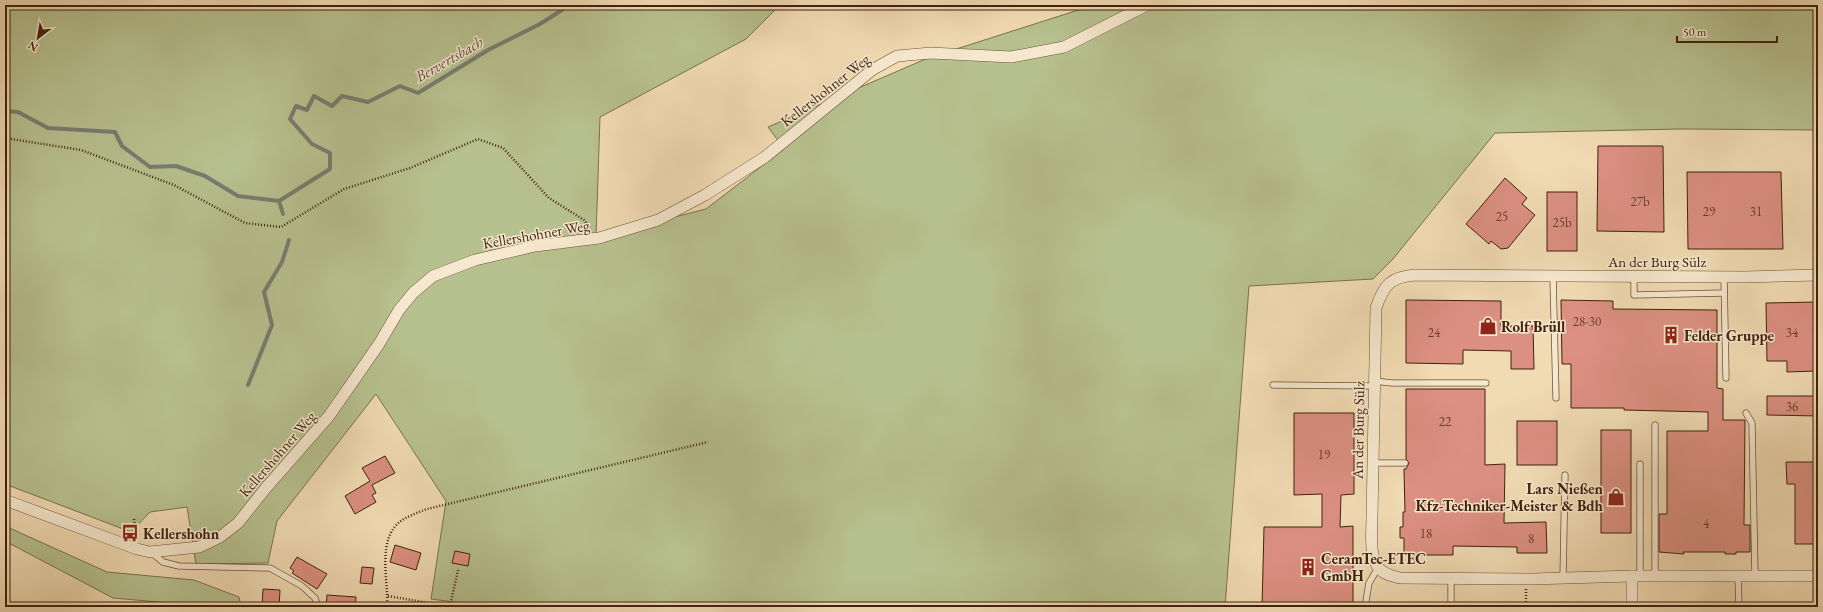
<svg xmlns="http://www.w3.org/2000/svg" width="1823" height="612" viewBox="0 0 1823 612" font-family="'EB Garamond',serif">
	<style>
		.green { fill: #b7c18f; stroke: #7c714e }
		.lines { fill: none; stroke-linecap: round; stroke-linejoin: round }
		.stream { stroke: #787d71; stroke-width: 4 }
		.building { fill: #dc9082; stroke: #41210e }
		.service-casing { stroke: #6d5037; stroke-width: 7 }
		.minor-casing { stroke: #6d5037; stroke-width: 12 }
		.path { stroke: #41210e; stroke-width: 2.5; stroke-dasharray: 1 2; stroke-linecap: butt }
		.service { stroke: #f6e8ce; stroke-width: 5.5 }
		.minor { stroke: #f6e8ce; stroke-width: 11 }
		.labels { text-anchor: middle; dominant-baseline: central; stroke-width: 3; stroke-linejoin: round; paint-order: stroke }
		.number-label { font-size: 13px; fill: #683d2b }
		.street-label { font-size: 15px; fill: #41210e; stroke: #f6e8ce }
		.poi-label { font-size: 15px; font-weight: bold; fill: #41210e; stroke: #f6e8ce; text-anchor: start }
		.water-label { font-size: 16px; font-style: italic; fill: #5c4f40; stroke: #f6e8ce }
	</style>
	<rect width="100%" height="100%" fill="#f1dbb3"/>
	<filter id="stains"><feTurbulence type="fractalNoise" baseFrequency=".005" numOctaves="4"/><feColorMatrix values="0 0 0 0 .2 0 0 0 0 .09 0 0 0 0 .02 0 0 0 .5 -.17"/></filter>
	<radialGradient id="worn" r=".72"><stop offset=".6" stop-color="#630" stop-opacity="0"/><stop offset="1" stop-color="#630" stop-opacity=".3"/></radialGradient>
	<g class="green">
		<polygon points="5,5 780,5 746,39 600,117 596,237 706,209 784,149 768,127 928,58 1094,5 1818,5 1818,130 1680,129 1495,133 1393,259 1373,279 1249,286 1225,607 480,607 477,605 431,599 446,501 376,394 277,521 268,563 196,564 187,507 150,512 131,532 5,484"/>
		<polygon points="5,526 107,572 194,580 239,597 241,607 215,607 113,598 5,541"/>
	</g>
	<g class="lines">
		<g class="stream">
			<polyline points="5,111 18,112 48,128 115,132 122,146 150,167 176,166 205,176 238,196 279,201 330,169 330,153 312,144 290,119 296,106 307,110 314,96 332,106 342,96 368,102 400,86 418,93 488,50 540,24 562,10 563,5"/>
			<polyline points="279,201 283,214"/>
			<polyline points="248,385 272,325 264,292 282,262 289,240"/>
		</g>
	</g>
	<g class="building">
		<polygon points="1598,146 1663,146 1664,232 1597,231"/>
		<polygon points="1687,172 1781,172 1783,249 1688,249"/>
		<polygon points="1505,178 1527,198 1522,204 1535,215 1508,248 1501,249 1491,241 1489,244 1466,224"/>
		<rect x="1547" y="192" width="30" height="59"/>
		<polygon points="1406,300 1501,301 1501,326 1533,326 1534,369 1511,369 1511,351 1463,350 1463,364 1406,363"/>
		<polygon points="1561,300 1613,301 1613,309 1717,310 1717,388 1723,389 1723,420 1745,420 1744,525 1750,525 1750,552 1736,552 1736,554 1725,554 1725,552 1683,552 1684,554 1659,552 1659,514 1667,514 1667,431 1708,431 1708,412 1624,410 1624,408 1571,408 1571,364 1562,364"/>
		<polygon points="1818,302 1817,371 1787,372 1787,361 1767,361 1766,303"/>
		<polygon points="1406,389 1485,389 1485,465 1505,464 1504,523 1546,522 1547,553 1517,553 1517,547 1453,546 1453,555 1404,555 1404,538 1400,538 1400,527 1403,527 1403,512 1405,512 1404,469 1406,469 1409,463 1406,459"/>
		<polygon points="1767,396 1818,396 1818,416 1767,415"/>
		<polygon points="1294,413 1354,413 1354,494 1341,495 1340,527 1353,526 1353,607 1262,607 1264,527 1322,527 1322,494 1294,495"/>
		<rect x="1517" y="421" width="40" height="44"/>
		<rect x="1601" y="430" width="30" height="103"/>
		<polygon points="385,456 395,473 372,485 376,493 372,495 376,502 355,514 345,496 370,481 362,468"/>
		<polygon points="1786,462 1818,462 1818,544 1795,544 1795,484 1787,484"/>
		<polygon points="395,545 421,553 416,570 390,562"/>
		<polygon points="455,551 470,554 468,566 452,563"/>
		<polygon points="297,557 327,574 317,589 292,573 294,571 290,568"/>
		<polygon points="362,567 374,568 372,584 360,583"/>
		<polygon points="263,589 280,590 279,607 262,607"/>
		<polygon points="327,595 356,597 355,607 326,607"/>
	</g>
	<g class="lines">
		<g class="service-casing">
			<g id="service">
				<polyline points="1553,276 1556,398"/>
				<polyline points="1634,276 1634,295 1724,293"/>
				<polyline points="1724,276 1726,378"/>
				<polyline points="1374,381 1392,383 1486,383"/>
				<polyline points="1273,385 1374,386"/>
				<polyline points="1746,413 1752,423 1755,576"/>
				<polyline points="1373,463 1405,463"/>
				<polyline points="1640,464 1640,576"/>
				<polyline points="152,553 163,562 179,566 270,568 302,586 315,598 318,607"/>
				<polyline points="1655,576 1655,425"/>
				<polyline points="1738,576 1739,607"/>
				<polyline points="1451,578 1451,607"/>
				<polyline points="1563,578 1565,475"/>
				<polyline points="1365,607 1369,583 1378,568"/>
			</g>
		</g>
		<g class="minor-casing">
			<g id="minor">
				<path d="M1818 275 1745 277 1415 275C1391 277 1384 284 1376 308L1372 517C1372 532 1369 554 1378 567 1382 574 1392 576 1400 578L1532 579 1632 576H1818"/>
				<polyline points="5,500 137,549 150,552 199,547 220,537 238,523 265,489 329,416 379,344 399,310 413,293 433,276 475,260 535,246 599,238 658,220 705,195 765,157 872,70 897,56 931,53 1011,57 1064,47 1147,5"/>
				<polyline points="1632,576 1632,607"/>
			</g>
		</g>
		<g class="path">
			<polyline points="5,138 81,150 174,185 245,223 281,227 344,189 410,168 478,139 503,148 549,198 584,220 590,228"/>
			<polyline points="134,519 136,536"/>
			<polyline points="1526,589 1526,607"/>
			<polyline points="388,596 453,607"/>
			<polyline points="450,606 458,570"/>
			<path d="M387 607C389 580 375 536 404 519 411 515 419 512 427 509L708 442"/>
		</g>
		<use href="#service" class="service"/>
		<use href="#minor" class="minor"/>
	</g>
	<defs>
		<g id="shop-bare" transform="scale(1.38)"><path d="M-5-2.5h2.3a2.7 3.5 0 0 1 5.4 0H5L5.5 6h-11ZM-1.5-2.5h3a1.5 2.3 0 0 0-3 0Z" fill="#8f2418" stroke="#f6e8ce" stroke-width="2.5" paint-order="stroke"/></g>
		<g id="building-bare" transform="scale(1.38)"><path d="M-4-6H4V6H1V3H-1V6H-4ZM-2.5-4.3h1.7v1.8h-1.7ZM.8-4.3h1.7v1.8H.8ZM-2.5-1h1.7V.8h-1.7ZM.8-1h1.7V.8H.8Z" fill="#8f2418" stroke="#f6e8ce" stroke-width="2.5" paint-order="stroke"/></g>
		<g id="bus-bare" transform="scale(1.38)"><path d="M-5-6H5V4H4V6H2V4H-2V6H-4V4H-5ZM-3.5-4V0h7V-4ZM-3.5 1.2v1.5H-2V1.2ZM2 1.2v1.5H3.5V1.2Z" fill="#8f2418" stroke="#f6e8ce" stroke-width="2.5" paint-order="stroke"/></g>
	</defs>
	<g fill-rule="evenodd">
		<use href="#shop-bare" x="1488" y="326"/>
		<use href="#building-bare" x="1671" y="335"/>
		<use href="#shop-bare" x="1616" y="497"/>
		<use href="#bus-bare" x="130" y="533"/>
		<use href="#building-bare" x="1308" y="567"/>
	</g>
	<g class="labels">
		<g class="number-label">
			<text x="1640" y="201">27b</text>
			<text x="1709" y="211">29</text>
			<text x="1756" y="211">31</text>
			<text x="1502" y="216">25</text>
			<text x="1562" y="222">25b</text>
			<text x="1587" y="321">28-30</text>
			<text x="1434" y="332">24</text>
			<text x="1792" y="332">34</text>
			<text x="1792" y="406">36</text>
			<text x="1445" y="421">22</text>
			<text x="1324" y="454">19</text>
			<text x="1706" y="523">4</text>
			<text x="1426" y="533">18</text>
			<text x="1531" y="538">8</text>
		</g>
		<g class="street-label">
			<text transform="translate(825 90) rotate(-38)">Kellershohner Weg</text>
			<text transform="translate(536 234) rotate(-10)">Kellershohner Weg</text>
			<text x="1657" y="261">An der Burg Sülz</text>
			<text transform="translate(1358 430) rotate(-89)">An der Burg Sülz</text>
			<text transform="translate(277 454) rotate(-49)">Kellershohner Weg</text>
		</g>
		<g class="poi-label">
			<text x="1501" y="326">Rolf Brüll</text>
			<text x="1684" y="335">Felder Gruppe</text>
			<text x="1603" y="488" text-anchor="end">Lars Nießen<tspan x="1603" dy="17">Kfz-Techniker-Meister &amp; Bdh</tspan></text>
			<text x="143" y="533">Kellershohn</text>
			<text x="1321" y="558">CeramTec-ETEC<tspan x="1321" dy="17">GmbH</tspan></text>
		</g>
		<g class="water-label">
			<text transform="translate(449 59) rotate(-30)">Bervertsbach</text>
		</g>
	</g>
	<rect width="1823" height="612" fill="none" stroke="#f1dbb3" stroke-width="20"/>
	<rect x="6" y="6" width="1811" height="600" fill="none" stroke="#41210e" stroke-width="2"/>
	<rect x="10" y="10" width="1803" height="592" fill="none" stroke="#41210e"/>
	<g transform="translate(38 38) rotate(211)" stroke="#f6e8ce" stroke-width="3" paint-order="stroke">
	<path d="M0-3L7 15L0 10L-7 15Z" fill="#41210e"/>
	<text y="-6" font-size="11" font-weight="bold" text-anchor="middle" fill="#41210e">N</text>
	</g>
	<path d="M1677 36v6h100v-6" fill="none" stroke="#41210e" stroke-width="2"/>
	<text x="1683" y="36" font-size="12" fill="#41210e" stroke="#f6e8ce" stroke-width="3" paint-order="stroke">50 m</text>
	<rect width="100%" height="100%" filter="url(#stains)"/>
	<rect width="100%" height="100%" fill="url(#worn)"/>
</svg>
